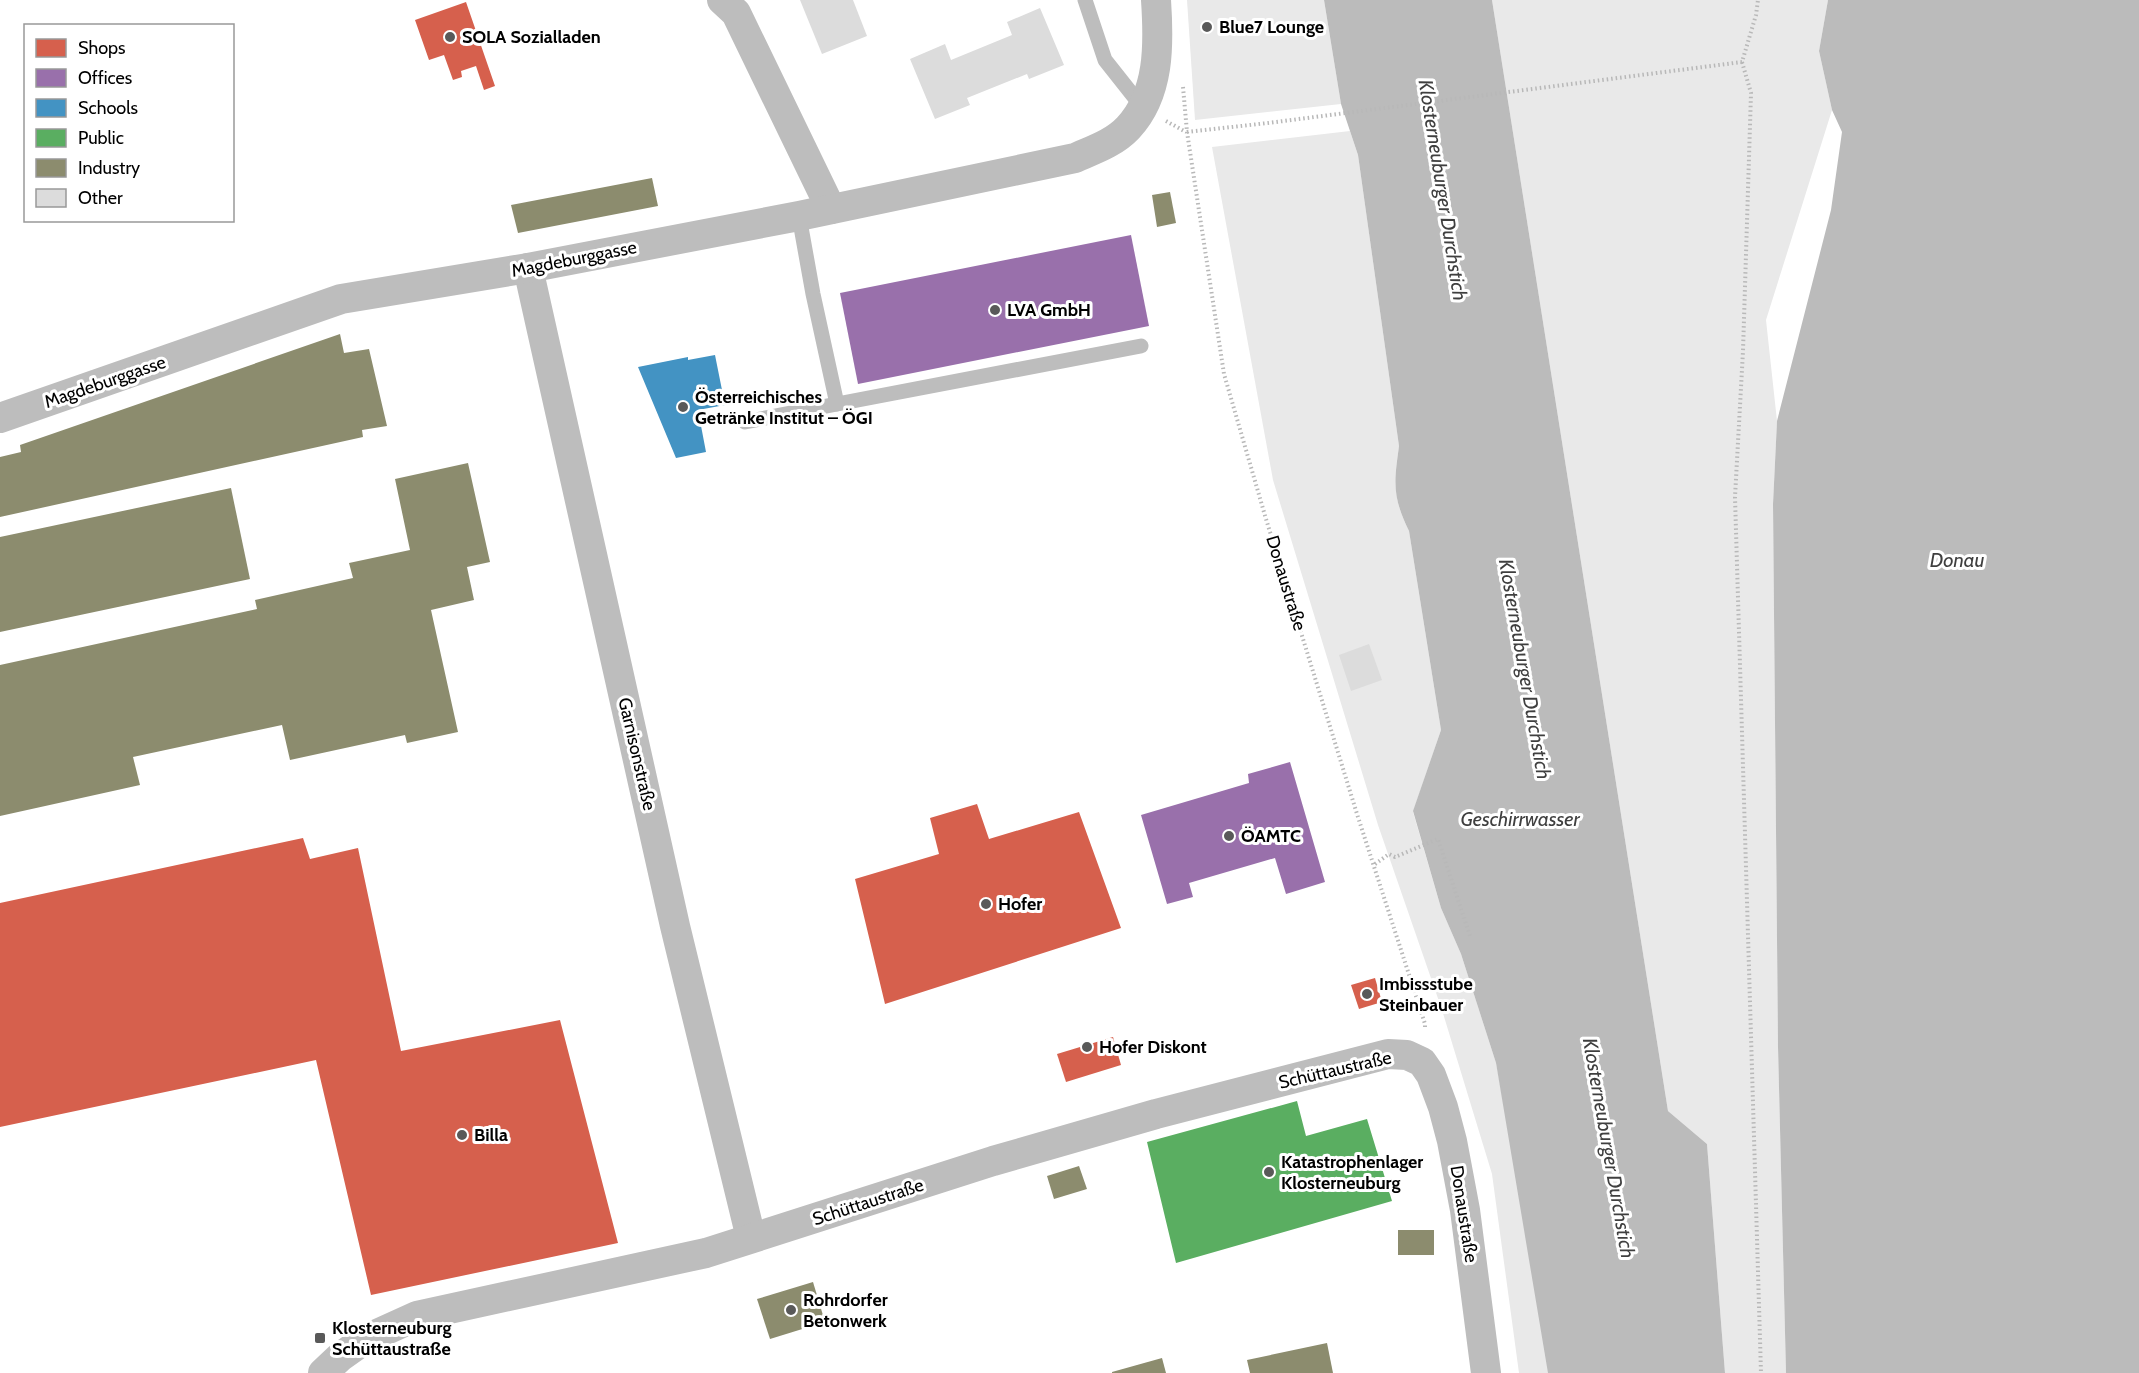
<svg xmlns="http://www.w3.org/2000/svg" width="2139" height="1373" viewBox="0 0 2139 1373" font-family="Cabin,sans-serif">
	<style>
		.green { fill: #e9e9e9 }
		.water { fill: #bbb }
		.shops { fill: #d6604d }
		.offices { fill: #9970ab }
		.schools { fill: #4393c3 }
		.public { fill: #5aae61 }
		.industry { fill: #8c8c6e }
		.building { fill: #dcdcdc }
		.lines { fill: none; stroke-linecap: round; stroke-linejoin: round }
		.path { stroke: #b8b8b8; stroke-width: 4; stroke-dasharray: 1.5 3; stroke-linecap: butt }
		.lane { stroke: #bdbdbd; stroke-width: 15 }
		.street { stroke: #bdbdbd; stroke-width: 30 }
		.poi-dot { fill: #595959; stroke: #fff; stroke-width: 2 }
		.labels { text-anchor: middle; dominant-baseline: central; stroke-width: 6; stroke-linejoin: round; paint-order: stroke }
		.poi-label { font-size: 18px; font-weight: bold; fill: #000; stroke: #fff; text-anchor: start }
		.street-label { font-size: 18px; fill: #000; stroke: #fff }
		.water-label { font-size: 20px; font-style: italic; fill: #3f3f3f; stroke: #fff }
	</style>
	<rect width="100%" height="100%" fill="#fff"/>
	<g class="green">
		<polygon points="1187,0 1324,0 1341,104 1195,120"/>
		<polygon points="1492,0 1828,0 1819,51 1832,110 1766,320 1777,421 1773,504 1778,1047 1786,1373 1725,1373 1707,1144 1668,1111"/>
		<path d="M1350 131 1358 155 1399 446C1394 482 1392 497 1409 531L1441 730 1413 812 1441 908 1461 954 1496 1063 1554 1373H1519L1492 1174 1442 1010 1378 825 1273 480 1212 147Z"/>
	</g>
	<g class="water">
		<path d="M1324 0H1492L1668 1111 1707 1144 1725 1373H1548L1496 1063 1461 954 1441 908 1413 811 1441 730 1409 531C1392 496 1394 483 1399 446L1358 155 1341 104Z"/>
		<polygon points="1828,0 2139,0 2139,1373 1786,1373 1778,1047 1773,504 1777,421 1831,210 1842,132 1832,110 1819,51"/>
	</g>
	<g class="shops">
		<polygon points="466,2 495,86 484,90 476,66 461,71 462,77 453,80 444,55 429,60 415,20"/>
		<polygon points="977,804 989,839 1079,812 1121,928 885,1004 855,879 939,854 930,818"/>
		<polygon points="303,838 310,859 358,848 401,1051 560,1020 618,1243 371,1295 316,1060 0,1127 0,903"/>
		<polygon points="1375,978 1382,1002 1359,1009 1351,985"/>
		<polygon points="1113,1037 1121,1065 1066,1082 1057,1054"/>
	</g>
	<g class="offices">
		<polygon points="1131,235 1149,326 858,384 840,293"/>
		<polygon points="1290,762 1325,882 1286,894 1275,858 1189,883 1193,897 1167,904 1141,815 1249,783 1248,774"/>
	</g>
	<polygon class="schools" points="715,355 725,405 698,410 706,452 676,458 638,367 688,357 688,360"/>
	<polygon class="public" points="1297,1101 1306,1136 1367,1119 1392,1201 1176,1263 1147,1142"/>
	<g class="industry">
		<polygon points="652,178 658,206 518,233 511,205"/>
		<polygon points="1170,192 1176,223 1157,227 1152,195"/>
		<polygon points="340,334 344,353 369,349 387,426 362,430 363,437 0,517 0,457 21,452 20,445"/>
		<polygon points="468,463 490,562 467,567 474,600 431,610 458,732 407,743 405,735 290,760 282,725 133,757 140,785 0,816 0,665 257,609 255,600 353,578 349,563 410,550 395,479"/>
		<polygon points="231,488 250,579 0,632 0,537"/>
		<polygon points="1079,1166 1087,1189 1054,1199 1047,1176"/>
		<rect x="1398" y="1230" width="36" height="25"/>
		<polygon points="813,1282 825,1322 770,1339 757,1299"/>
		<polygon points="1327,1343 1333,1373 1250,1373 1247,1360"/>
		<polygon points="1162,1358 1166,1373 1112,1373 1112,1372"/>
	</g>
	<g class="building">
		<polygon points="800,0 853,0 867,36 822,54"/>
		<polygon points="1040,8 1064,65 1029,79 1027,74 967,98 970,105 935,119 910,59 945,44 951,60 1012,35 1007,22"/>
		<polygon points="1369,644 1382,680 1351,691 1339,655"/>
	</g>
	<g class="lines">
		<g class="path">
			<polyline points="1742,62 1751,93 1743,351 1735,497 1761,1373"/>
			<polyline points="1183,87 1187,132 1224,374 1266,519 1357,814 1425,1024 1425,1030"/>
			<polyline points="1166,121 1186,132"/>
			<polyline points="1187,132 1268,123 1742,62 1756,15 1758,0"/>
			<polyline points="1375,864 1389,854 1395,857 1438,839 1470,936"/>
		</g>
		<g class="lane">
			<polyline points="1085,0 1105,60 1143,108"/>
			<polyline points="837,404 1141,346"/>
			<polyline points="745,422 837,404 813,294 799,216"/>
		</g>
		<g class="street">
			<polyline points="722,0 736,13 831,209"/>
			<polyline points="528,268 675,926 751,1238"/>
			<path d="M0 418 341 299 528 268 799 216 1075 158C1093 150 1114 143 1128 128 1160 94 1159 44 1156 0"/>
			<polyline points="323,1373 340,1357 364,1340 417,1316 706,1253 993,1161 1156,1114 1388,1054 1407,1055 1422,1062 1431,1075 1443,1107 1452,1141 1465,1210 1486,1373"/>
		</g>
	</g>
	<g class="poi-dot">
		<circle cx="1207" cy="27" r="6"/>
		<circle cx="450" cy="37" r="6"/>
		<circle cx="995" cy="310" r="6"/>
		<circle cx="683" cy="407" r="6"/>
		<circle cx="1229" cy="836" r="6"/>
		<circle cx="986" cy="904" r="6"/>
		<circle cx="1367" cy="994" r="6"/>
		<circle cx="1087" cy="1047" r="6"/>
		<circle cx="462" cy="1135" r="6"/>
		<circle cx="1269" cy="1172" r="6"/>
		<circle cx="791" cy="1310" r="6"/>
		<rect x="314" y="1332" width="12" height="12" rx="3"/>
	</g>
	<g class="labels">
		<g class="poi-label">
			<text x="1219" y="27">Blue7 Lounge</text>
			<text x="462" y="37">SOLA Sozialladen</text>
			<text x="1007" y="310">LVA GmbH</text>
			<text x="695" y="397">Österreichisches<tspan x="695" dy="21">Getränke Institut – ÖGI</tspan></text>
			<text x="1241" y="836">ÖAMTC</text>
			<text x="998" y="904">Hofer</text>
			<text x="1379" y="984">Imbissstube<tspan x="1379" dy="21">Steinbauer</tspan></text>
			<text x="1099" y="1047">Hofer Diskont</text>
			<text x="474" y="1135">Billa</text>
			<text x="1281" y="1162">Katastrophenlager<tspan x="1281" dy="21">Klosterneuburg</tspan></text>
			<text x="803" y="1300">Rohrdorfer<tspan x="803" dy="21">Betonwerk</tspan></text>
			<text x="332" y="1328">Klosterneuburg<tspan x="332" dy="21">Schüttaustraße</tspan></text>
		</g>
		<g class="street-label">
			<text transform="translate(574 259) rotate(-11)">Magdeburggasse</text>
			<text transform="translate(105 382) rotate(-19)">Magdeburggasse</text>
			<text transform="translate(1286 583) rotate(73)">Donaustraße</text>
			<text transform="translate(637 754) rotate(77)">Garnisonstraße</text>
			<text transform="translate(1335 1070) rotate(-13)">Schüttaustraße</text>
			<text transform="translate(868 1202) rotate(-18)">Schüttaustraße</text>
			<text transform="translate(1464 1214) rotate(81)">Donaustraße</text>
		</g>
		<g class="water-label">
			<text transform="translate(1443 190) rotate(81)">Klosterneuburger Durchstich</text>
			<text x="1957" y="560">Donau</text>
			<text transform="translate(1525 669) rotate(80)">Klosterneuburger Durchstich</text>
			<text x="1520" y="819">Geschirrwasser</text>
			<text transform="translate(1609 1148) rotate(80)">Klosterneuburger Durchstich</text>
		</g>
	</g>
	<rect x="24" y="24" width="210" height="198" fill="#ffffff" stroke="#999999" stroke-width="1.5"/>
	<rect x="36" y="39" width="30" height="18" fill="#d6604d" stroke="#999999" stroke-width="1.5"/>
	<text x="78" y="54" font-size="18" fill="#000000">Shops</text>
	<rect x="36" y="69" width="30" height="18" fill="#9970ab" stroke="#999999" stroke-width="1.5"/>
	<text x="78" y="84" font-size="18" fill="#000000">Offices</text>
	<rect x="36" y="99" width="30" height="18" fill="#4393c3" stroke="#999999" stroke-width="1.5"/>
	<text x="78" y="114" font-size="18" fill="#000000">Schools</text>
	<rect x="36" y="129" width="30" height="18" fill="#5aae61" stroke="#999999" stroke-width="1.5"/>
	<text x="78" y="144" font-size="18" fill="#000000">Public</text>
	<rect x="36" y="159" width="30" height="18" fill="#8c8c6e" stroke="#999999" stroke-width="1.5"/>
	<text x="78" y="174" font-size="18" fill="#000000">Industry</text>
	<rect x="36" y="189" width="30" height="18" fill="#dcdcdc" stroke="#999999" stroke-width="1.5"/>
	<text x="78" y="204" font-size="18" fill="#000000">Other</text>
</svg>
